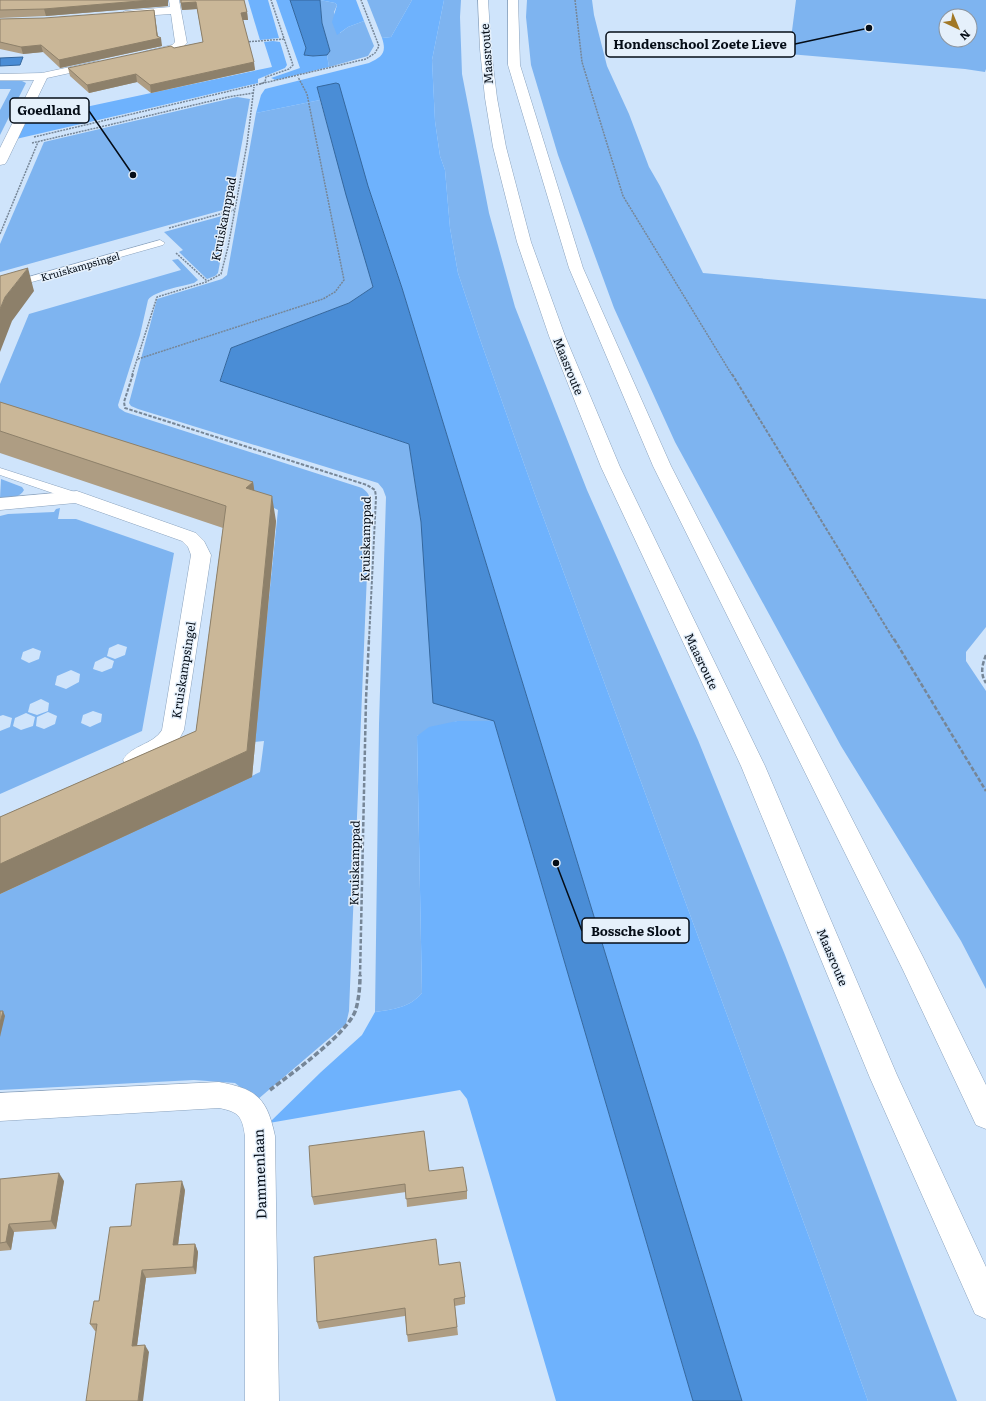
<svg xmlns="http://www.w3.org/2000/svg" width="986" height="1401" viewBox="0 0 986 1401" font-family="Literata,serif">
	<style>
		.green { fill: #7eb4f0; fill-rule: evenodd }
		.forest { fill: #6eb2fd }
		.water { fill: #4a8dd6; stroke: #35679d }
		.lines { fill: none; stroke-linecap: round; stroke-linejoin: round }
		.lane-casing { stroke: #8aa2bd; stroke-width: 1 }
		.street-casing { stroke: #8aa2bd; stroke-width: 1 }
		.highway-casing { stroke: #8aa2bd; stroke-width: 1 }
		.path-far3 { stroke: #768697; stroke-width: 1.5; stroke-dasharray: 2 1; stroke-linecap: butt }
		.path-far2 { stroke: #768697; stroke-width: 2; stroke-dasharray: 3.5 1.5; stroke-linecap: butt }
		.path-far1 { stroke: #768697; stroke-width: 2.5; stroke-dasharray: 4.5 2; stroke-linecap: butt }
		.path { stroke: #768697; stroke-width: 3.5; stroke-dasharray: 5.5 2.5; stroke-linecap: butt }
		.lane { fill: #fff; fill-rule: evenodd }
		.street { fill: #fff; fill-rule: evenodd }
		.highway { fill: #fff; fill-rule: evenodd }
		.wall { fill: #ae9d83 }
		.shaded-wall { fill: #8d806a }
		.building { fill: #cab798; stroke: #8d806a }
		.labels { text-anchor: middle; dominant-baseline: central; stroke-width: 3; stroke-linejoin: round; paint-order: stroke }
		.far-street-label { font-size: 10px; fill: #050d17; stroke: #e5f0fb }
		.street-label { font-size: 12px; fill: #050d17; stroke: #e5f0fb }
		.near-street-label { font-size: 14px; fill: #050d17; stroke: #e5f0fb }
		.leader { fill: none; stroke: #050d17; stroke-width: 1.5 }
		.callout-dot { fill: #050d17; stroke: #e5f0fb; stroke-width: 1.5 }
		.callout { fill: #e5f0fb; stroke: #050d17; stroke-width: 1.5 }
		.callout-label { font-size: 13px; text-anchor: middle; font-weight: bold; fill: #050d17 }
	</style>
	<rect width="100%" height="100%" fill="#cfe4fb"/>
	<g class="green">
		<polygon points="320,0 335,3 337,5 334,12 340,33 348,27 364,21 374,46 368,56 329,67 327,55 330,51 322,23"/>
		<polygon points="367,0 412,0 391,37 382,38"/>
		<polygon points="444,0 461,0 460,17 462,74 489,213 515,307 587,490 698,740 785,955 957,1401 868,1401 819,1264 534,492 481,342 458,273 450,228 445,170 440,156 435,121 432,60"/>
		<polygon points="527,0 592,0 594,15 607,66 629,114 649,167 660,186 703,273 986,299 986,627 966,652 966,661 986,691 986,989 961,941 841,746 675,442 614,308 558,155 531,65 526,17"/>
		<path d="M796 0H986V69L985 72 965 69 789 54ZM946 16H970V40H946Z"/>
		<polygon points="0,81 22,81 26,83 0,135 0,110 11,89 0,89"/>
		<polygon points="237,97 250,99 230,208 0,272 0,244 44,142"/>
		<path d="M320 100 373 287 349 303 231 348 220 380 409 444 421 522 494 721H457L417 736 422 993C409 1008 394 1009 375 1012L379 724 386 497 383 489 378 483 138 409 131 406 129 403 157 299 222 279 227 275 256 113Z"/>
		<polygon points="229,214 218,273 215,276 207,279 179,252 183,250 164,232"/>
		<path d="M178 259 198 280 194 283C183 286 154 291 148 300L140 335 118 405 119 408 125 412 362 488C374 496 370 506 369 519H363V525H369L349 1011 346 1024 257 1100 235 1083 194 1080 0 1090V894L260 772 264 741 254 742 278 510 260 501 0 415V384L29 314 181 270 172 260Z"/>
		<path d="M1 479 22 487 24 490C19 499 9 498 0 498Z"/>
		<path d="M60 508 58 519H76L174 553 142 731 0 794V731L10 727 12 718 3 715 0 716V516L8 514 54 512 56 509ZM118 644 127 647 125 655 115 659 107 656 109 648ZM33 648 41 651 39 659 29 663 21 659 23 652ZM105 657 114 661 112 668 102 672 93 669 95 662ZM71 670 80 674 79 682 66 689 55 685 57 676ZM41 699 49 703 48 711 37 715 28 712 30 704ZM93 711 102 714 101 722 90 727 81 723 83 715ZM48 712 57 716 55 724 44 729 36 726 37 717ZM26 713 35 717 33 726 21 730 13 726 15 718Z"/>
	</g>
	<g class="forest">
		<polygon points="248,0 268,0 279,38 260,40"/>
		<polygon points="276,0 290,0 306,48 306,56 327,55 329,67 276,80 271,78 300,68"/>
		<polygon points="320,0 356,0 364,21 348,27 337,35 332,22 337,5 335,3"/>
		<path d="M412 0H444L432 60 435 121 440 156 445 170 450 228 458 273 481 342 534 492 819 1264 868 1401H742L402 288 368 186 317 87 320 100 256 113 261 95 265 89 369 63C382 57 387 53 382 38L391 37Z"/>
		<polygon points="273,41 280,42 287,65 285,68 258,79 258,83 16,139 25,120 272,67 264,42"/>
		<path d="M457 721H494L693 1401H556L467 1099 460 1090 269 1123 321 1072 362 1035 375 1012C394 1009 409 1008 422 993L417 736 429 727Z"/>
	</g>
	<g class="water">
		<polygon points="290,0 320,0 322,23 330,51 327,55 313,56 304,55 306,48"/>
		<polygon points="23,57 20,65 0,66 0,58"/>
		<polygon points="336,83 339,84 368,186 402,288 742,1401 693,1401 494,721 433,703 421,522 409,444 220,381 231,348 349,303 373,287 346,195 317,87"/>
	</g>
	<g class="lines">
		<g class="lane-casing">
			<g id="lane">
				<polygon points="160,240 165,243 163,245 0,291 0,285"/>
				<polygon points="0,468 81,494 83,497 81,500 73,500 0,475"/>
			</g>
		</g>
		<g class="street-casing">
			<g id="street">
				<polygon points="169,0 179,0 187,43 180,50 147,57 143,56 141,54 143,52 172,45 175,42 171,14 125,17 120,14 125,11 170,7"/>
				<polygon points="98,61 102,62 104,64 102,66 47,78 7,161 5,164 0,165 0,148 34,80 0,80 0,74 42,73"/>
				<path d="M77 491 196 533 204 541 211 555 184 730 174 749 142 766 134 769 126 766 123 760C131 745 153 745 162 730L191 555 188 547 182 541 75 503 0 510V498Z"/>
				<path d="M219 1082C257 1089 267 1098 275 1136L279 1401H245V1136C242 1116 239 1112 219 1108L0 1121V1093Z"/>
			</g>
		</g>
		<g class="highway-casing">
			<g id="highway">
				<polygon points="478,0 488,0 491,49 497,98 506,147 531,242 565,336 620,467 765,766 897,1075 986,1267 986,1319 975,1314 870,1078 741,766 601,467 549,336 517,242 493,147 485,98 480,49"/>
				<polygon points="508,0 518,0 520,65 583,268 671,466 923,957 986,1085 986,1129 976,1125 903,970 653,466 569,268 508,65"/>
			</g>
		</g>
		<g class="path-far3">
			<polyline points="575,0 582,62 623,196 732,375"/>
			<polyline points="246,42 284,39"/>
			<polyline points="260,84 265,82 266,77 289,69 293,65 271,0"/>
			<polyline points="34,137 366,59 375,53 379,46 361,0"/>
			<polyline points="32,143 228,97 253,93"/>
			<polyline points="169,228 234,210"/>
			<polyline points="0,234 38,142"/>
			<polyline points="176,253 207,281"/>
			<polyline points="138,359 323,299 335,292 344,280 307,94 298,77"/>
			<polyline points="132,375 157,297 206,282 221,274 228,247 247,144 254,87"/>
		</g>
		<g class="path-far2">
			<polyline points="133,374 124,402 125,408 367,485 375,490 376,497 369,640"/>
			<polyline points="732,374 894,640"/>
		</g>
		<g class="path-far1">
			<polyline points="894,639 986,791"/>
			<path d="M986 655C982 665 980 674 986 683"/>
			<polyline points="360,976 366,699 369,639"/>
		</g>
		<path class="path" d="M270 1090C292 1073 349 1033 356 1009 359 998 360 986 360 975"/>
		<use href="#lane" class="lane"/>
		<use href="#street" class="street"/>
		<use href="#highway" class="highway"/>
	</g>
	<g class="wall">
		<polygon points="0,0 168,0 168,6 46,16 0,18"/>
		<polygon points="180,0 244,0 247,12 248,20 243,20 255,70 151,93 137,82 89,93 70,76 68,68 174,48 203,42 197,9 182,10"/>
		<polygon points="155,17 158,36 162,46 60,68 43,52 23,54 0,49 0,19"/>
		<polygon points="0,402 253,482 254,491 276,521 252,777 0,894 0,817 196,731 223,528 0,453"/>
		<polygon points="429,1171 467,1191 467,1199 407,1207 406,1192 314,1205 312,1197"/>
		<polygon points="0,1179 64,1181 56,1229 14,1232 11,1250 0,1251"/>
		<polygon points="185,1190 178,1245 195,1244 198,1252 196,1274 146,1278 137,1346 149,1352 95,1331 90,1324 99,1301"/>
		<polygon points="439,1265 465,1297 465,1304 455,1306 458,1335 408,1342 405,1316 319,1329 317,1322"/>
	</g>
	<g class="shaded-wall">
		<polygon points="151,0 168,0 168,6 46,16 44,9"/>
		<polygon points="196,2 197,9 182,10 181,3"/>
		<polygon points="154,10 158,39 161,38 162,46 60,68 59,60"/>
		<polygon points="247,12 248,20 242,20 241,13"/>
		<polygon points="41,45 43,52 23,54 21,47"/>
		<polygon points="254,62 255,70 151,93 150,85"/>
		<polygon points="136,74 137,82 89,93 87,85"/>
		<polygon points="28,268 34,291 12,321 0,352 0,309 5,297"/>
		<polygon points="253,482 257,507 246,488"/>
		<polygon points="272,496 276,521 252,777 0,894 0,864 247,751"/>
		<polygon points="3,1011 5,1016 0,1037 0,1023"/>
		<polygon points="59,1173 64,1181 56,1229 51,1221"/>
		<polygon points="182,1181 185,1190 177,1253 173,1245"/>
		<polygon points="9,1224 14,1232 11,1250 6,1242"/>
		<polygon points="195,1244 198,1252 196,1274 193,1267"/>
		<polygon points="142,1270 146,1278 136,1353 132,1346"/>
		<polygon points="145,1345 149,1352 143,1401 138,1401"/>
	</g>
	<g class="building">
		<polygon points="0,0 151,0 44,9 0,10"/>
		<polygon points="181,0 244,0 247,12 241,13 254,62 150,85 136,74 87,85 68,68 171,46 174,48 203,42 196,2 181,3"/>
		<polygon points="154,10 157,36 161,38 59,60 41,45 21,47 0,42 0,19 44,18"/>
		<polygon points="28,268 5,297 0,309 0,276"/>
		<polygon points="0,402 253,482 246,488 272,496 247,751 0,864 0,817 196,731 226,506 0,431"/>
		<polygon points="0,1011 3,1011 0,1023"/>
		<polygon points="424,1131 429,1171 463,1167 467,1191 406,1199 405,1184 312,1197 309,1146"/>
		<polygon points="59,1173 51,1221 9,1224 6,1242 0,1243 0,1179"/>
		<polygon points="182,1181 173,1245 195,1244 193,1267 142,1270 132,1346 145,1345 138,1401 86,1401 97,1324 90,1324 94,1301 99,1301 110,1227 131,1226 136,1184"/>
		<polygon points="436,1239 439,1265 460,1262 465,1297 454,1299 457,1327 407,1335 405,1308 317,1322 314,1257"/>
	</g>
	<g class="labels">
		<g class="far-street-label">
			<text transform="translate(80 266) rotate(-16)">Kruiskampsingel</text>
		</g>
		<g class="street-label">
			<text transform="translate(486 54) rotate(-94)">Maasroute</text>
			<text transform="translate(223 219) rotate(-79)">Kruiskamppad</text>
			<text transform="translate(569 366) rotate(68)">Maasroute</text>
			<text transform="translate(365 539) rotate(-89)">Kruiskamppad</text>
			<text transform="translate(702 661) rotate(64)">Maasroute</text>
			<text transform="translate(183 670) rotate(-81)">Kruiskampsingel</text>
			<text transform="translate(354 863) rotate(-89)">Kruiskamppad</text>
			<text transform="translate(833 957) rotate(67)">Maasroute</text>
		</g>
		<g class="near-street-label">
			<text transform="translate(259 1174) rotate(-92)">Dammenlaan</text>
		</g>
	</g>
	<path class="leader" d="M869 28L795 44M133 175L89 111M556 863L582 931"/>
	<g class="callout-dot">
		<circle cx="869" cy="28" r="4"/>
		<circle cx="133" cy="175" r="4"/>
		<circle cx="556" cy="863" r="4"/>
	</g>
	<g class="callout">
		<rect x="606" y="32" width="189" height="25" rx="4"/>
		<rect x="10" y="98" width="79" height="25" rx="4"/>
		<rect x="582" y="918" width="107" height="25" rx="4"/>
	</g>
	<g class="callout-label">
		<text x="700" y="49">Hondenschool Zoete Lieve</text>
		<text x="49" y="115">Goedland</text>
		<text x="636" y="936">Bossche Sloot</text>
	</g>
	<g transform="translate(958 28) rotate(136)"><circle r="19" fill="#e5f0fb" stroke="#8b95a0"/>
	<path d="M0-3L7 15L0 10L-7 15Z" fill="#a17826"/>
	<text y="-6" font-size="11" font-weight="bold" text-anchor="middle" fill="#050d17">N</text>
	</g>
</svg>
